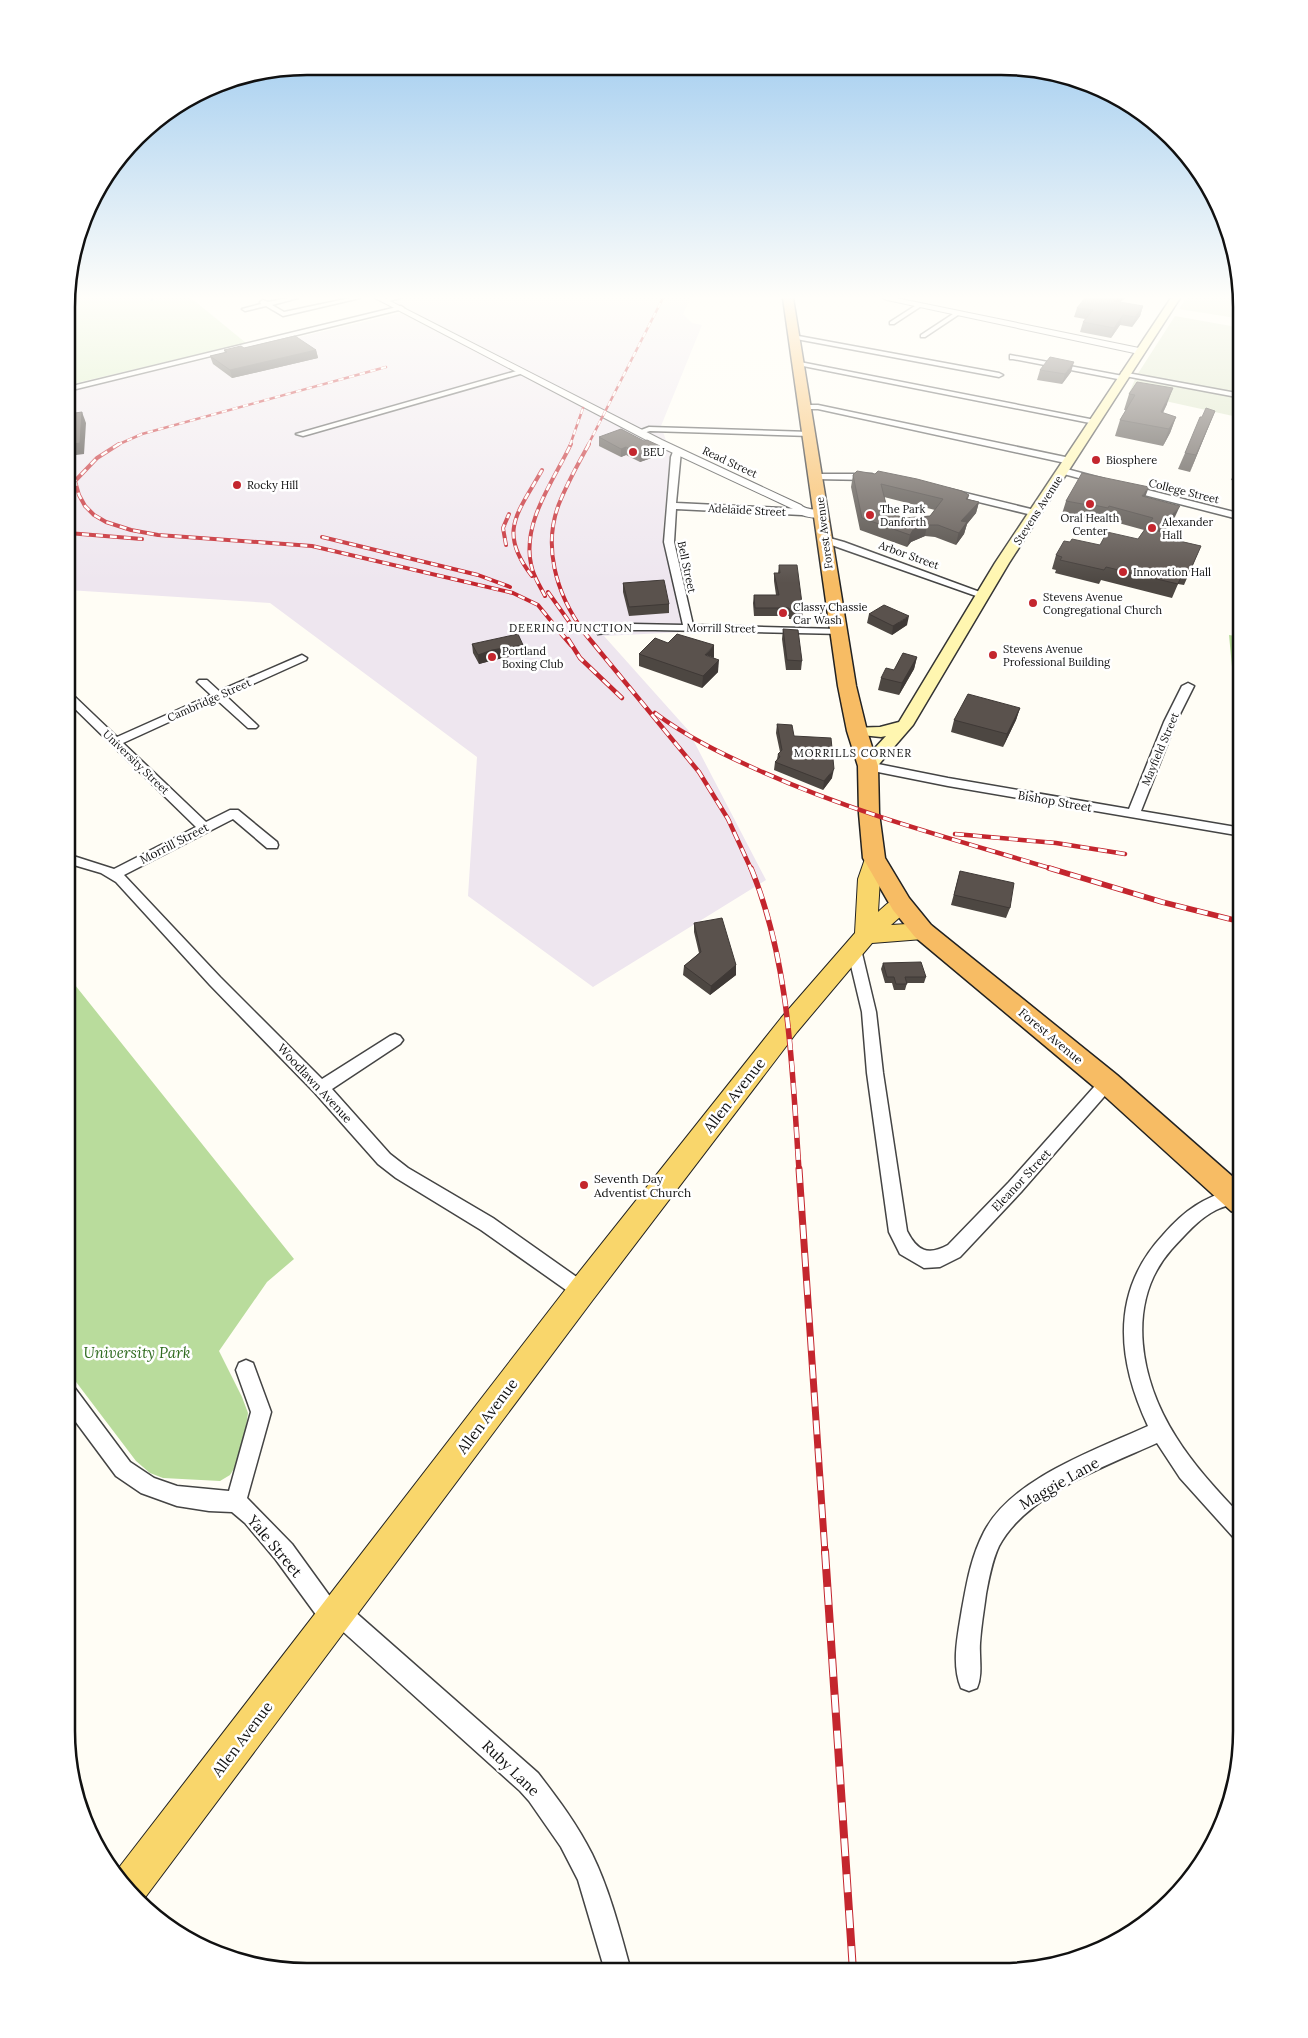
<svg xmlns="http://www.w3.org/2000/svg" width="1308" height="2038" viewBox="0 0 1308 2038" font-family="Lora,serif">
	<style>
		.industrial { fill: #eee6ef }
		.green { fill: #d5ebbd }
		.forest { fill: #b9dc9c }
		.cemetery { fill: #d9e3c4 }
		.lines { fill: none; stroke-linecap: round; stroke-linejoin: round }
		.stream { stroke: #3f96cf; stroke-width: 2 }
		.minor-casing { stroke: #444; stroke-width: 3 }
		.tertiary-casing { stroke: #444; stroke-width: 2 }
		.secondary-casing { stroke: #333; stroke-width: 3 }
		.primary-casing { stroke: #222; stroke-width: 2 }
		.trunk-casing { stroke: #222; stroke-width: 3 }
		.minor { fill: #fff; fill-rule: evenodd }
		.tertiary { fill: #fff; fill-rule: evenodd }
		.secondary { fill: #fff6b0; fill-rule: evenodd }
		.primary { fill: #f9d66b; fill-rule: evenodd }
		.trunk { fill: #f7bc64; fill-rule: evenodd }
		.rail-far5-casing { stroke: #c4262e; stroke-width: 2.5 }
		.rail-far4-casing { stroke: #c4262e; stroke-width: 4 }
		.rail-far3-casing { stroke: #c4262e; stroke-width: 4.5 }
		.rail-far2-casing { stroke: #c4262e; stroke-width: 5.5 }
		.rail-far1-casing { stroke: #c4262e; stroke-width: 7 }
		.rail-casing { stroke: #c4262e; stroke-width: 8 }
		.rail-far5 { stroke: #fff; stroke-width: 2; stroke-dasharray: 5.5; stroke-linecap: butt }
		.rail-far4 { stroke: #fff; stroke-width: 2.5; stroke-dasharray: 7; stroke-linecap: butt }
		.rail-far3 { stroke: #fff; stroke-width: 3; stroke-dasharray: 9; stroke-linecap: butt }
		.rail-far2 { stroke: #fff; stroke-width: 4; stroke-dasharray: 11; stroke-linecap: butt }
		.rail-far1 { stroke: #fff; stroke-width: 5; stroke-dasharray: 14; stroke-linecap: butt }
		.rail { stroke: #fff; stroke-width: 6; stroke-dasharray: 18; stroke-linecap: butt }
		.wall { fill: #4d4742; fill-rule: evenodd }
		.shaded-wall { fill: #3f3936 }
		.building { fill: #5a524d; stroke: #3f3936; fill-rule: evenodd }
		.poi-dot { fill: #c4262e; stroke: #fff; stroke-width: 2 }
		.labels { text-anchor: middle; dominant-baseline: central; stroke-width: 5; stroke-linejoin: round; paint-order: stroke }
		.far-poi-label { font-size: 11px; fill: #111; stroke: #fff; text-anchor: start }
		.far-street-label { font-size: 11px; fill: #111; stroke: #fff }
		.far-neighbourhood-label { font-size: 11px; letter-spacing: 1px; fill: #111; stroke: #fff }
		.street-label { font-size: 12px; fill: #111; stroke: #fff }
		.poi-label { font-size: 12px; fill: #111; stroke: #fff; text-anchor: start }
		.near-street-label { font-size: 15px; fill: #111; stroke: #fff }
		.near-park-label { font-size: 15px; font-style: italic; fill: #2f6b1f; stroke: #fff }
		.rim { fill: none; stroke: #111; stroke-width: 2.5 }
	</style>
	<rect width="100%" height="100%" fill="#fffdf5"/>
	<polygon class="industrial" points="401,298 691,298 683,314 692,323 702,325 661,426 670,452 663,532 684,632 604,636 688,730 766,880 593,987 468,896 477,757 270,603 68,590 68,392 409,311 391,300"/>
	<polygon class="green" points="76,298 191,298 246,343 68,385 68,299"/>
	<g class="forest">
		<polygon points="1229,635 1242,637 1242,697 1232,667"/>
		<polygon points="67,975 294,1259 267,1282 219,1351 242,1397 248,1413 245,1434 235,1467 230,1475 220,1481 163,1478 150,1473 136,1461 67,1370"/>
	</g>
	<g class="cemetery">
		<polygon points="1186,298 1240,298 1242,319 1179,309"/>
		<polygon points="1175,316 1242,328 1242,418 1129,393 1137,375"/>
	</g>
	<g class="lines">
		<polyline class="stream" points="152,298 152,300"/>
		<g class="minor-casing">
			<g id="minor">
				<polygon points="288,298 298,298 272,305 284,312 350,298 360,298 283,316 266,306 245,311 242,309 261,304 260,302 263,300 268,302"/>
				<polygon points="388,298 400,298 385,302 382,300"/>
				<polygon points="918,304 923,305 894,324 890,324 890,322"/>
				<polygon points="401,306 404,308 403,309 68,391 68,387"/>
				<polygon points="956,312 961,313 925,337 921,337 921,335"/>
				<polygon points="793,335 999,373 1003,375 999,377 791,338 790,337"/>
				<polygon points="1010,355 1123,376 1127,378 1123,380 1013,359 1010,359"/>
				<polygon points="795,361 1095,420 1099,422 1095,424 798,365 795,365"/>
				<polygon points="520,370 527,372 303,436 296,434"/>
				<polygon points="1122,372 1242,394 1242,398 1125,376 1121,374"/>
				<polygon points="802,405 818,405 1070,458 1074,461 1070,464 818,409 802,409"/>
				<polygon points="649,427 810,432 814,434 810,436 650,431 640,434 636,432"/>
				<polygon points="674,449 681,451 676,503 802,509 806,512 802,515 676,509 674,542 693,625 839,629 844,632 843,634 655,630 632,630 598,634 597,632 598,630 632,624 683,625 664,542 671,457"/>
				<polygon points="1063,468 1104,479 1105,481 1101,484 1060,473 1059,471"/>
				<polygon points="816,474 872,474 876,477 872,480 813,479 812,477"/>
				<polygon points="1128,485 1242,514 1242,520 1125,490 1125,486"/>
				<polygon points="949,489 1039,511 1041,513 1036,516 946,494 946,490"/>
				<polygon points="826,537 844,542 988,595 983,598 979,597 823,542 823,538"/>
				<polygon points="302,655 307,658 306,660 226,696 256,724 258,726 256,728 248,728 217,700 123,743 206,822 230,810 238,810 277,842 278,845 277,848 267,848 233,819 124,875 220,977 322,1079 390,1036 395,1034 400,1036 403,1040 400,1044 332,1089 390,1154 408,1168 493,1218 588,1285 591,1291 588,1297 582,1300 576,1297 481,1230 396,1178 378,1164 315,1093 210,985 116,882 101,873 67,863 67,854 114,869 196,827 68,702 68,693 72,694 117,737 211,695 197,682 199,680 207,680 219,691"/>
				<polygon points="1188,683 1194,686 1176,722 1141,811 1242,828 1242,836 948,786 868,770 862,766 868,762 948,778 1129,809 1164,722 1182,686"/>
				<path d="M854 944 859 945 861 949 876 1012 883 1073 907 1231C917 1251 928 1256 948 1245L1009 1182 1102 1078 1108 1077 1114 1078 1116 1083 1021 1192 960 1257 940 1267 924 1268 900 1254 889 1232 867 1073 862 1012 847 949 849 945Z"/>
				<path d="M1235 1188 1241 1191V1201C1233 1204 1224 1206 1216 1210 1198 1219 1185 1235 1171 1250 1124 1304 1141 1382 1176 1437 1194 1466 1218 1491 1241 1516V1541L1234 1538 1180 1478 1157 1443C1106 1466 1027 1494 999 1546 992 1561 989 1578 986 1594 984 1610 981 1626 980 1643 979 1658 983 1674 977 1688L969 1691 961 1688C951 1664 958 1634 962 1609 967 1582 971 1557 984 1532 1012 1478 1096 1450 1148 1426 1117 1360 1110 1292 1163 1235 1186 1209 1202 1199 1235 1188Z"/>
				<path d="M246 1360 253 1363 271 1412 247 1498 292 1544 334 1602 338 1601 346 1604 538 1773C558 1799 577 1824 592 1854 610 1891 620 1931 631 1971H605L578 1880 561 1847 529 1801 520 1791 339 1628 333 1630 325 1627 276 1560 245 1523 232 1512 209 1511 177 1506 141 1493 116 1476 67 1410V1384L74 1387 130 1462 154 1478 177 1486 229 1491 251 1412 236 1370 239 1363Z"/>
			</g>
		</g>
		<g class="tertiary-casing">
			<g id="tertiary">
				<path d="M375 298H384L662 440 801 505C808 512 820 507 827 514 819 521 800 517 793 509L654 444Z"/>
				<polygon points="883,298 896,298 1139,348 1143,351 1139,354 887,300"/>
			</g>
		</g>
		<g class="secondary-casing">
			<polygon id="secondary" points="1171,298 1180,298 1009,563 913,725 874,770 868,771 862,770 859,766 862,762 886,736 881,737 851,734 849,731 851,728 880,727 899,722 995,563"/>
		</g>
		<g class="primary-casing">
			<path id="primary" d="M874 851 881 853 884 858 880 879 878 912C888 903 895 895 909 899L912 904 909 909 891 925 923 923 931 925 934 931 931 937 923 939 872 943 797 1032 592 1301 141 1903 114 1874 572 1281 781 1018 855 933 858 879 867 853Z"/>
		</g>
		<g class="trunk-casing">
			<polygon id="trunk" points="783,298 793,298 856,686 867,731 878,766 879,813 885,858 909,898 931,925 1117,1075 1241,1184 1241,1215 1231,1211 1099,1091 915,937 893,910 863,858 859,813 858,766 847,731 838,686"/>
		</g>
		<use href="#minor" class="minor"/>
		<use href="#tertiary" class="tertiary"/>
		<use href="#secondary" class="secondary"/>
		<use href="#primary" class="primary"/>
		<use href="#trunk" class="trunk"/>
		<g class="rail-far5-casing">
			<g id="rail-far5">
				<polyline points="117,445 142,434 386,367"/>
				<polyline points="570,445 583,408"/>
				<polyline points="588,445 663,298"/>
			</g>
		</g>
		<g class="rail-far4-casing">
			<g id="rail-far4">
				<polyline points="119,444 97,458 75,481 79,495 85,506 94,515 106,522 131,530 158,535 312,546 513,593 538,605 560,632"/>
				<polyline points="68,533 142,539"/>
				<polyline points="322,537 478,575 510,587"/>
				<polyline points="506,545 503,528 509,514"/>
				<path d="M532 576C497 531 518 513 542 470"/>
				<polyline points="548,592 570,623"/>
				<path d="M545 596C540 586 533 576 531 564 522 522 554 480 571 444"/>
				<path d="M584 632C556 594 541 544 561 499 569 480 579 462 589 444"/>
			</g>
		</g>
		<g class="rail-far3-casing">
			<g id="rail-far3">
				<polyline points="559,631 571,645"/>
				<polyline points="583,631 699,772 728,819 751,869"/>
				<polyline points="568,639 580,658 622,698"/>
				<path d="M655 713C687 737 722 754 758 770 853 813 953 839 1053 869"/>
				<polyline points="955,834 1056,843 1125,854"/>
			</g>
		</g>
		<g class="rail-far2-casing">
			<g id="rail-far2">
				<path d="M751 868C790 963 792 1069 799 1170"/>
				<polyline points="1049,868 1162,902 1242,922"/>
			</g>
		</g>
		<g class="rail-far1-casing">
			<polyline id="rail-far1" points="799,1169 825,1553"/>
		</g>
		<g class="rail-casing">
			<polyline id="rail" points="825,1551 853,1971"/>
		</g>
		<use href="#rail-far5" class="rail-far5"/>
		<use href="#rail-far4" class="rail-far4"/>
		<use href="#rail-far3" class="rail-far3"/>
		<use href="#rail-far2" class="rail-far2"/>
		<use href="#rail-far1" class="rail-far1"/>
		<use href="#rail" class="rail"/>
	</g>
	<g class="wall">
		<polygon points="1120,302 1143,306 1140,316 1132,327 1120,325 1111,338 1080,332 1083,322 1085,319 1074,317 1077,308"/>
		<polygon points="244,348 316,350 318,358 232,378 213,364 210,356 225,353 224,350"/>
		<polygon points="1040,370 1071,372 1062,384 1037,380"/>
		<polygon points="1137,382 1167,404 1163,413 1176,417 1170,433 1163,446 1115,436 1120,420 1126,410 1124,410 1129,394"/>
		<polygon points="1215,411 1190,472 1178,469 1185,453 1202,417"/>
		<polygon points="599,437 660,455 640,462 626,455 621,457 599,446"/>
		<polygon points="1242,454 1242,482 1231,480"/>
		<path d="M853 475 969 495 968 499 979 502 976 513 967 524 964 534 956 545 935 537 925 536 911 542 907 547 860 530 851 487ZM884 497 935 510 930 516 904 518 888 512Z"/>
		<polygon points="1146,497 1174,519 1163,532 1169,534 1167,538 1201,546 1184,585 1178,584 1172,598 1101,580 1099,584 1055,573 1056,570 1052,569 1056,555 1070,542 1100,545 1138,539 1144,530 1104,519 1104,521 1085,517 1084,519 1062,514 1066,501"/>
		<polygon points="779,565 803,611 802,619 789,619 789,616 754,616 753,603 754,595 776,595 774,581 774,573 778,573"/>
		<polygon points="623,583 669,604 669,613 629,616 623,592"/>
		<polygon points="869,614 907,625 892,635 867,623"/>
		<polygon points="783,629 802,661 801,670 786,670 782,639"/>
		<polygon points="472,644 523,645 524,654 494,660 479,664 473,653"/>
		<polygon points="639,654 714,658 718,672 702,688 639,666"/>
		<polygon points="917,657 914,669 899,695 878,690 881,678"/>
		<polygon points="1020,708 1016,720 1003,747 951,732 954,720"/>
		<polygon points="777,724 794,736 832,778 823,790 774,770 775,762 777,759 778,754 780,752 776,733"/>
		<polygon points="960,871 1010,908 1006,918 951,905"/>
		<polygon points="694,923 736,965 736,975 710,995 683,975 684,966 699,953 694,932"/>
		<polygon points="883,963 926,977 924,983 907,983 905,990 894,990 892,983 885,983 881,969"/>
	</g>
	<g class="shaded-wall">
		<polygon points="1118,298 1125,298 1111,311 1114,301"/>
		<polygon points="1143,306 1140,316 1132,327 1135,317"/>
		<polygon points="1123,315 1120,325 1111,338 1114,328"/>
		<polygon points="316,350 318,358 232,378 230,370"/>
		<polygon points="1074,362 1071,372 1062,384 1065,374"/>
		<polygon points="1173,388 1167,404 1155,428 1161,412"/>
		<polygon points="1215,411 1208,428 1190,472 1196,455"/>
		<polygon points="82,412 86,423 84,454 68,456 68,445"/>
		<polygon points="1176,417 1170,433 1163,446 1169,429"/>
		<polygon points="660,446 660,455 640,462 639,454"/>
		<polygon points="626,447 626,455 621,457 621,449"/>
		<polygon points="1149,487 1144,500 1142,496"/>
		<polygon points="979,502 976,513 967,524 964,534 956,545 961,521"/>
		<polygon points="1180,506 1174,519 1153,545 1158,531"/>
		<polygon points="927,525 925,536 911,542 907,547 910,535 913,530"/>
		<polygon points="909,616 907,625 892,635 893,626"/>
		<polygon points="523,645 524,654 494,660 479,664 478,655 492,650"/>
		<polygon points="714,645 714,658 705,655"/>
		<polygon points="917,657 914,669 899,695 902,683"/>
		<polygon points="719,660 718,672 702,688 703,676"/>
		<polygon points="1020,708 1016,720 1003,747 1007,734"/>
		<polygon points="834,769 832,778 823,790 824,781"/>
		<polygon points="736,965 736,975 710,995 711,986"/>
	</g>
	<g class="building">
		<polygon points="1085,298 1118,298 1114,301 1143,306 1135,317 1123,315 1114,328 1083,322 1093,310 1077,308"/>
		<polygon points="295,336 316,350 230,370 210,356 227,352 224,350 241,346 244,348"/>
		<polygon points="1050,357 1074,362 1065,374 1040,370"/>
		<polygon points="1137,382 1173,388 1161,412 1176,417 1169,429 1120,420 1135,395 1129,394"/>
		<polygon points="1206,408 1215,411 1196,455 1185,453 1200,417 1202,417"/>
		<polygon points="82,412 80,443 68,445 68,414"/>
		<polygon points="621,429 644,441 647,440 660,446 639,454 626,447 621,449 599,437"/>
		<polygon points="1242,455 1242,464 1238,463"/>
		<path d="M857 471 875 474 878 471 917 479 962 491 969 495 966 499 979 502 961 521 967 522 959 533 938 525H927L913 530 910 535 862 518 853 475ZM881 484 943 499 930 516 904 518 888 512Z"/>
		<polygon points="1082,473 1149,487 1142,496 1180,506 1158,531 1169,534 1166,538 1201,546 1190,571 1184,570 1178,584 1106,567 1104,570 1060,560 1062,557 1056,555 1064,541 1070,542 1072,539 1100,545 1107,532 1138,539 1153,518 1109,506 1108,508 1089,504 1088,505 1066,501"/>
		<polygon points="779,565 797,565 803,611 790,611 789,608 755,608 754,595 779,595 774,573 780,573"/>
		<polygon points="664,580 669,604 629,607 623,583"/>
		<polygon points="884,605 909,616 893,626 869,614"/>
		<polygon points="783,629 798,630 802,661 787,660"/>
		<polygon points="518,634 523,645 492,650 478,655 472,644"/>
		<polygon points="677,634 714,645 705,655 719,660 703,676 639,654 655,638 668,643"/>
		<polygon points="903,653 917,657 902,683 881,678 886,668 894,670"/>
		<polygon points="968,694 1020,708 1007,734 954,720"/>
		<polygon points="777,724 792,725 794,736 831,738 834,769 824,781 775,762 780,757 778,754 782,750"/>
		<polygon points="960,871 1014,883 1010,908 954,895"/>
		<polygon points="722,918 736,965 711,986 684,966 701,952 694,923"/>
		<polygon points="921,962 926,977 905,977 907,984 896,984 894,977 887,977 883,963"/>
	</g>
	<linearGradient id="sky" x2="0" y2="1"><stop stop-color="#95c6ee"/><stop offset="0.51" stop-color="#fffefa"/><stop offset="1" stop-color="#fffefa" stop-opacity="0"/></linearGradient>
	<rect width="1308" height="583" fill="url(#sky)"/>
	<g class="poi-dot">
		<circle cx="633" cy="452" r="5"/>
		<circle cx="1096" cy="460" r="5"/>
		<circle cx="237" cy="485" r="5"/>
		<circle cx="1090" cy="504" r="5"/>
		<circle cx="870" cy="515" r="5"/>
		<circle cx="1152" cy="528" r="5"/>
		<circle cx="1123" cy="572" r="5"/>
		<circle cx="1033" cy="603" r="5"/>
		<circle cx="783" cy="613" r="5"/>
		<circle cx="993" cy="655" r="5"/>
		<circle cx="492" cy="657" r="5"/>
		<circle cx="584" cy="1185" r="5"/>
	</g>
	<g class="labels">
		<g class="far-poi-label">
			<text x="643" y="452">BEU</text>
			<text x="1106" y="460">Biosphere</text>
			<text x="247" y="485">Rocky Hill</text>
			<text x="880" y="509">The Park<tspan x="880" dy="13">Danforth</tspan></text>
			<text x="1090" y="518" text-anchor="middle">Oral Health<tspan x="1090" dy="13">Center</tspan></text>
			<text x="1162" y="522">Alexander<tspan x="1162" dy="13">Hall</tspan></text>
			<text x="1133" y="572">Innovation Hall</text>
			<text x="1043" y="597">Stevens Avenue<tspan x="1043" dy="13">Congregational Church</tspan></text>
			<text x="793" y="607">Classy Chassie<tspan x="793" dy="13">Car Wash</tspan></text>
			<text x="1003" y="649">Stevens Avenue<tspan x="1003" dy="13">Professional Building</tspan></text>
			<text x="502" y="651">Portland<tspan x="502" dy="13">Boxing Club</tspan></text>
		</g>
		<g class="far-street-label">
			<text transform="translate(730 462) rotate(25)">Read Street</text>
			<text transform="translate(1184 491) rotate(14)">College Street</text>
			<text transform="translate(747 510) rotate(3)">Adelaide Street</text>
			<text transform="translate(1038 510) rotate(-57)">Stevens Avenue</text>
			<text transform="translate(824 533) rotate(-97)">Forest Avenue</text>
			<text transform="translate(909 555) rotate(20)">Arbor Street</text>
			<text transform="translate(687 567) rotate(78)">Bell Street</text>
			<text transform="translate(721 628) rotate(1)">Morrill Street</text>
			<text transform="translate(209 700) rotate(-24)">Cambridge Street</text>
			<text transform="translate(1160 749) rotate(-67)">Mayfield Street</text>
			<text transform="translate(136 762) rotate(44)">University Street</text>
		</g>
		<g class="far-neighbourhood-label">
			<text x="571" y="628">DEERING JUNCTION</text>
			<text x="853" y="753">MORRILLS CORNER</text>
		</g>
		<g class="street-label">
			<text transform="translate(1055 801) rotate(10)">Bishop Street</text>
			<text transform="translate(174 843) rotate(-27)">Morrill Street</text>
			<text transform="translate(1051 1036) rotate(40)">Forest Avenue</text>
			<text transform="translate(315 1083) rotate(47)">Woodlawn Avenue</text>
			<text transform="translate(1021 1180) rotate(-47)">Eleanor Street</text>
		</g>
		<g class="poi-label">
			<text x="594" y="1178">Seventh Day<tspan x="594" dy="14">Adventist Church</tspan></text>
		</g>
		<g class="near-street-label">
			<text transform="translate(734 1095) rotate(-52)">Allen Avenue</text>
			<text transform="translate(487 1416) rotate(-53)">Allen Avenue</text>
			<text transform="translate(1059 1483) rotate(-30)">Maggie Lane</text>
			<text transform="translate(275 1546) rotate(50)">Yale Street</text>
			<text transform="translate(242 1739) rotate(-53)">Allen Avenue</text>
			<text transform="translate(511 1768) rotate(44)">Ruby Lane</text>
		</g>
		<g class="near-park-label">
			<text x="137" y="1352">University Park</text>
		</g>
	</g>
	<path d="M0 0H1308V2038H0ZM307 75H1001A232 232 0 0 1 1233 307V1731A232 232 0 0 1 1001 1963H307A232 232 0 0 1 75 1731V307A232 232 0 0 1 307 75Z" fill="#fff" fill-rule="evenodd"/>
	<path class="rim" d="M307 75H1001A232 232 0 0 1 1233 307V1731A232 232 0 0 1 1001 1963H307A232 232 0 0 1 75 1731V307A232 232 0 0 1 307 75Z"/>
</svg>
